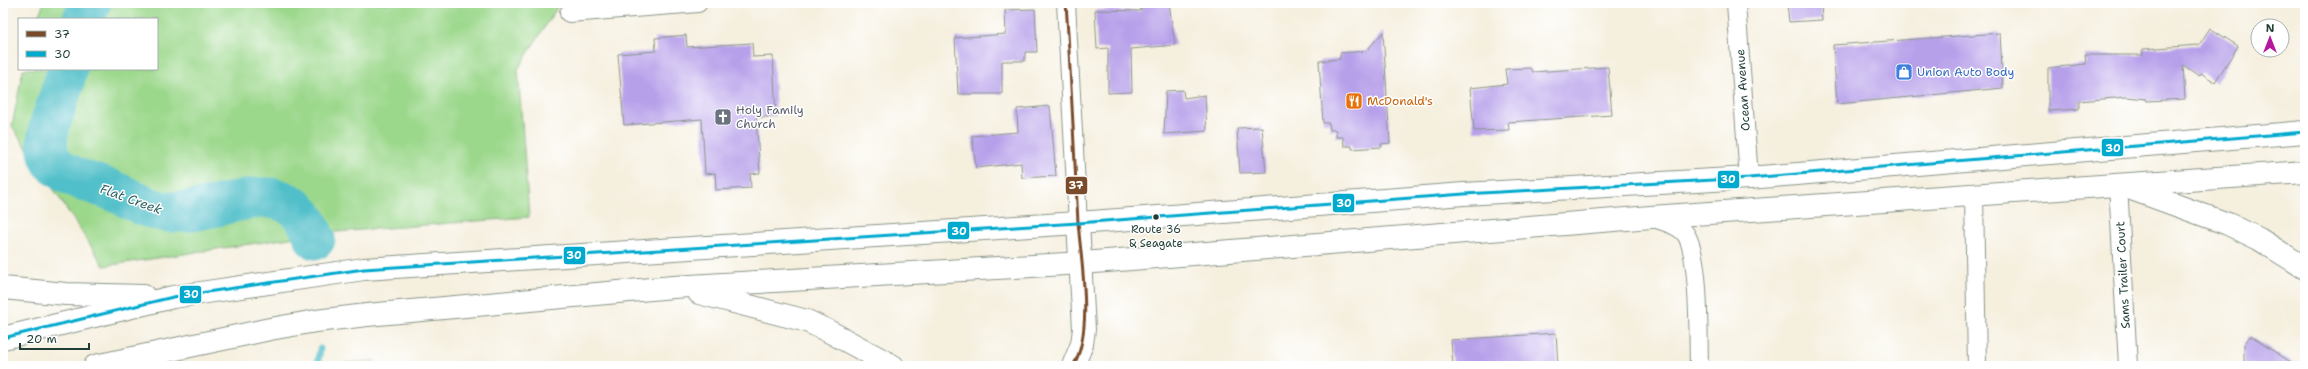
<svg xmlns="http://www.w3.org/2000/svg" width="2308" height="369" viewBox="0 0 2308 369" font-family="'Shantell Sans',sans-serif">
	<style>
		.green { fill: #9cd88c; stroke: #5e8a60 }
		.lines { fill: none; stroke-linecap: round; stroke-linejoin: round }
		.stream { stroke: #51bfc9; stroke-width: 7 }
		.river { stroke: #51bfc9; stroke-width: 41 }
		.building { fill: #b7a0ea }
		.street-casing { stroke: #8a9689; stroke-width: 20 }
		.highway-casing { stroke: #8a9689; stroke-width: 24 }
		.street { stroke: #fff; stroke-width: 18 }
		.highway { stroke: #fff; stroke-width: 22 }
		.bus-1-casing { stroke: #fff; stroke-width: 6 }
		.bus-2-casing { stroke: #fff; stroke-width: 6 }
		.bus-1 { stroke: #7a4b2a; stroke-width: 3 }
		.bus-2 { stroke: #00a9ce; stroke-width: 3 }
		.bus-dot { fill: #1f3d34; stroke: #fff; stroke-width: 1.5 }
		.labels { text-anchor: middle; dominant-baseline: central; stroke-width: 3; stroke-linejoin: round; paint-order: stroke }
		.bus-label { font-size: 11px; fill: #1f3d34; stroke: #fff }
		.shop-label { font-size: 12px; fill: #366cbe; stroke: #fff; text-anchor: start }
		.street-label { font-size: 12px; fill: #1f3d34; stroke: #fff }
		.food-label { font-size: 12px; fill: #c56008; stroke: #fff; text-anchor: start }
		.worship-label { font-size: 12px; fill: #5b616d; stroke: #fff; text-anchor: start }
		.water-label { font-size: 13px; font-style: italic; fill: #2e6461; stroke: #fff }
		.line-badge { stroke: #fff; stroke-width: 1.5 }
		.badge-label { font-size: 11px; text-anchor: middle; font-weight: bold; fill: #fff }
	</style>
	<rect width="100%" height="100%" fill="#fff"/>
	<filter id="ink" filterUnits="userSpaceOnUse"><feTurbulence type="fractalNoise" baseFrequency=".025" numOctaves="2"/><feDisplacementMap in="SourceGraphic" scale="8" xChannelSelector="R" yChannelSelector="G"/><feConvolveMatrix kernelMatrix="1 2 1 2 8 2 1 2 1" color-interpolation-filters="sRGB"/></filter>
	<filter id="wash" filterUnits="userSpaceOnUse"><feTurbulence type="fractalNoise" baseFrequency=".012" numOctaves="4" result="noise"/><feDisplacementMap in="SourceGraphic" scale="16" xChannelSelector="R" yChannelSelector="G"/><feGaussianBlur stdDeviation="0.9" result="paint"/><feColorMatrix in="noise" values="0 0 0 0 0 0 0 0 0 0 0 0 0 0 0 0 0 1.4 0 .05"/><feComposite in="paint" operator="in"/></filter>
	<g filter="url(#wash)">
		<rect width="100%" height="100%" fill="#f5efde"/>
		<g class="green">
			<polygon points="44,3 560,3 518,69 529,217 323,233 104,266 12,126 23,69 157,69 157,19 37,19"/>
			<polygon points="375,360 375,366 319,366"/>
		</g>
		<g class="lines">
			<polyline class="stream" points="317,366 320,349"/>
			<g class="river">
				<polyline points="83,19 91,3"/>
				<path d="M67 69C64 94 43 127 48 151 49 157 51 162 56 166 72 179 93 183 111 190 131 198 148 211 170 212 225 215 288 164 315 239"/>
			</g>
		</g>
		<g id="blocks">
			<g class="building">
				<polygon points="1140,3 1169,3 1175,45 1131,49 1132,92 1108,93 1108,48 1097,49 1095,10 1141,11"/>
				<polygon points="1787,3 1821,3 1822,20 1789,22"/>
				<polygon points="1035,9 1037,52 1025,52 1025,61 1002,61 1002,94 958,94 955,38 1006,34 1005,10"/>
				<polygon points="2210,28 2238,46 2215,82 2201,73 2199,76 2183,65 2185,99 2147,101 2146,99 2127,97 2079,101 2079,109 2048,111 2048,68 2086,64 2085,55 2143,55 2143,49 2199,45"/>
				<polygon points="1383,32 1390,143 1381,144 1382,147 1352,149 1352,146 1344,146 1343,137 1336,137 1336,130 1330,130 1329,123 1323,123 1319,61 1340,59 1340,53 1366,51"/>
				<polygon points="2000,33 2003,88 1837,104 1833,45"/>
				<polygon points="686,35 687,47 752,43 753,57 773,56 776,116 756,118 760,173 750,174 751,188 716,190 715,173 705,174 702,119 624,125 618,54 656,51 655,38"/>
				<polygon points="1608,67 1612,115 1508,122 1509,130 1474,131 1470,88 1507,84 1505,69 1530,68 1533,72"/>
				<polygon points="1183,90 1184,98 1205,95 1207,131 1164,134 1166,91"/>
				<polygon points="1050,106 1056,176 1022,178 1021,163 976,168 972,136 1018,132 1017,109"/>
				<polygon points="1262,127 1266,172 1240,173 1237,128"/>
				<polygon points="1556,333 1558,366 1453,366 1451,340"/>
				<polygon points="2250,336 2297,366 2244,366 2244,345"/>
			</g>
		</g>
	</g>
	<g filter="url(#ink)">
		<use href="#blocks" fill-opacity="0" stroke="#8a9689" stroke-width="1"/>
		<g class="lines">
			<g class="street-casing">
				<g id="street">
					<polyline points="1066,3 1078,223"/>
					<polyline points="1736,3 1749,178"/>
					<polyline points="569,13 698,3"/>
					<polyline points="2118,184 2128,366"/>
					<polyline points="1974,195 1977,366"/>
					<path d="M1653 218C1663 221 1675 224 1683 231 1701 247 1698 340 1699 366"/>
				</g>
			</g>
			<g class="highway-casing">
				<g id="highway">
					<polyline points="2126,187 2228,224 2259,239 2305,268"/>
					<polyline points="3,288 66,294 144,296"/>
					<polyline points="699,293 807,321 832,333 893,366"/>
					<polyline points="3,338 173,297 364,269 1078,223 1464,194 1749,178 2305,132"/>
					<polyline points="95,366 270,329 316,321 367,315 673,287 1082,263 1651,217 2305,172"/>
					<polyline points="1073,366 1082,344 1084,329 1078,223"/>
				</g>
			</g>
			<use href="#street" class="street"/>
			<use href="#highway" class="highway"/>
			<g class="bus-1-casing">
				<path id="bus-1" d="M1066 3C1071 76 1074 149 1078 222 1081 261 1094 332 1073 366"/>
			</g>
			<g class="bus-2-casing">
				<polyline id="bus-2" points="3,338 173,297 364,269 1078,223 1464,194 1749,178 2305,132"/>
			</g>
			<use href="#bus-1" class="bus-1"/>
			<use href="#bus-2" class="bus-2"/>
		</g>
	</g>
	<defs>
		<g id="shop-square" transform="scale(0.9)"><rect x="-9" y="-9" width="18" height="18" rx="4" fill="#3f7fe0" stroke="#fff"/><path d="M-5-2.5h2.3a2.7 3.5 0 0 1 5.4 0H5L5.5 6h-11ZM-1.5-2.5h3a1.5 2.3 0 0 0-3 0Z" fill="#fff"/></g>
		<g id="restaurant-square" transform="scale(0.9)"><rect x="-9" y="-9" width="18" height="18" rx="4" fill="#e8710a" stroke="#fff"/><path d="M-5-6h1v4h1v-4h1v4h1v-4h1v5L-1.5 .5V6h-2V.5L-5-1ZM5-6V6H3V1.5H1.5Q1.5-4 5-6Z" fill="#fff"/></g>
		<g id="church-square" transform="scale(0.9)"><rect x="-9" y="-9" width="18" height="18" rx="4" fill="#6b7280" stroke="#fff"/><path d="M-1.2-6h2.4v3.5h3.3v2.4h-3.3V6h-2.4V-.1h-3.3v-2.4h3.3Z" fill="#fff"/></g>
	</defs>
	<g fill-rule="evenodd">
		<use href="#shop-square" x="1904" y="72"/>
		<use href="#restaurant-square" x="1354" y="101"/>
		<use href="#church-square" x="723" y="117"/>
	</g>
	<circle class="bus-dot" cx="1156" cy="217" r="3.5"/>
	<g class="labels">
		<g class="bus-label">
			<text x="1156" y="229">Route 36<tspan x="1156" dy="14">&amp; Seagate</tspan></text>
		</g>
		<g class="shop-label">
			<text x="1917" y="72">Union Auto Body</text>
		</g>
		<g class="street-label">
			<text transform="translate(1743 90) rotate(-94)">Ocean Avenue</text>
			<text transform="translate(2123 275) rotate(-93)">Sams Trailer Court</text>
		</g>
		<g class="food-label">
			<text x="1367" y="101">McDonald's</text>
		</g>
		<g class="worship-label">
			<text x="736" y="110">Holy Family<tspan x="736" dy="14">Church</tspan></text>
		</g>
		<g class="water-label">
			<text transform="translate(131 199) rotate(20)">Flat Creek</text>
		</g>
	</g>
	<g class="line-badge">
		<rect x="2101" y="138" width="23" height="19" rx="4" fill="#00a9ce"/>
		<rect x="1717" y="170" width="23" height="19" rx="4" fill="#00a9ce"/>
		<rect x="1065" y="176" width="23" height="19" rx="4" fill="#7a4b2a"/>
		<rect x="1332" y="193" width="23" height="20" rx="4" fill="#00a9ce"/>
		<rect x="947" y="221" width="23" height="19" rx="4" fill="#00a9ce"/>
		<rect x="563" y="246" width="23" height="19" rx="4" fill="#00a9ce"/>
		<rect x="179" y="285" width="23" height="19" rx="4" fill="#00a9ce"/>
	</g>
	<g class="badge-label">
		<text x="2113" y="152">30</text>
		<text x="1728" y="183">30</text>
		<text x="1076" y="189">37</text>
		<text x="1344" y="207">30</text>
		<text x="959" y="235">30</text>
		<text x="574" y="259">30</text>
		<text x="191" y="298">30</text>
	</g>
	<rect width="2308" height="369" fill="none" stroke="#fff" stroke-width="16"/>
	<rect x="18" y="18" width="140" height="52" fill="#ffffff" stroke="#a5b1ae"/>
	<rect x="26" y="31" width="20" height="6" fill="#7a4b2a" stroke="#a5b1ae"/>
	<text x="54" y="38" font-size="12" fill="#1f3d34">37</text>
	<rect x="26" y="51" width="20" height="6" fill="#00a9ce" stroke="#a5b1ae"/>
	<text x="54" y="58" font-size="12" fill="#1f3d34">30</text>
	<g transform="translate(2270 38)"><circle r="19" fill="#ffffff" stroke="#a5b1ae"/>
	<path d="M0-3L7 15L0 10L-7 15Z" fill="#b5179e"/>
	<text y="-6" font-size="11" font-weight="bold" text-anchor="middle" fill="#1f3d34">N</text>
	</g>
	<path d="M20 343v6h69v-6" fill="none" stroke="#1f3d34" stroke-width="2"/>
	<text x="26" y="343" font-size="12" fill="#1f3d34" stroke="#ffffff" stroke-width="3" paint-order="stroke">20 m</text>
</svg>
